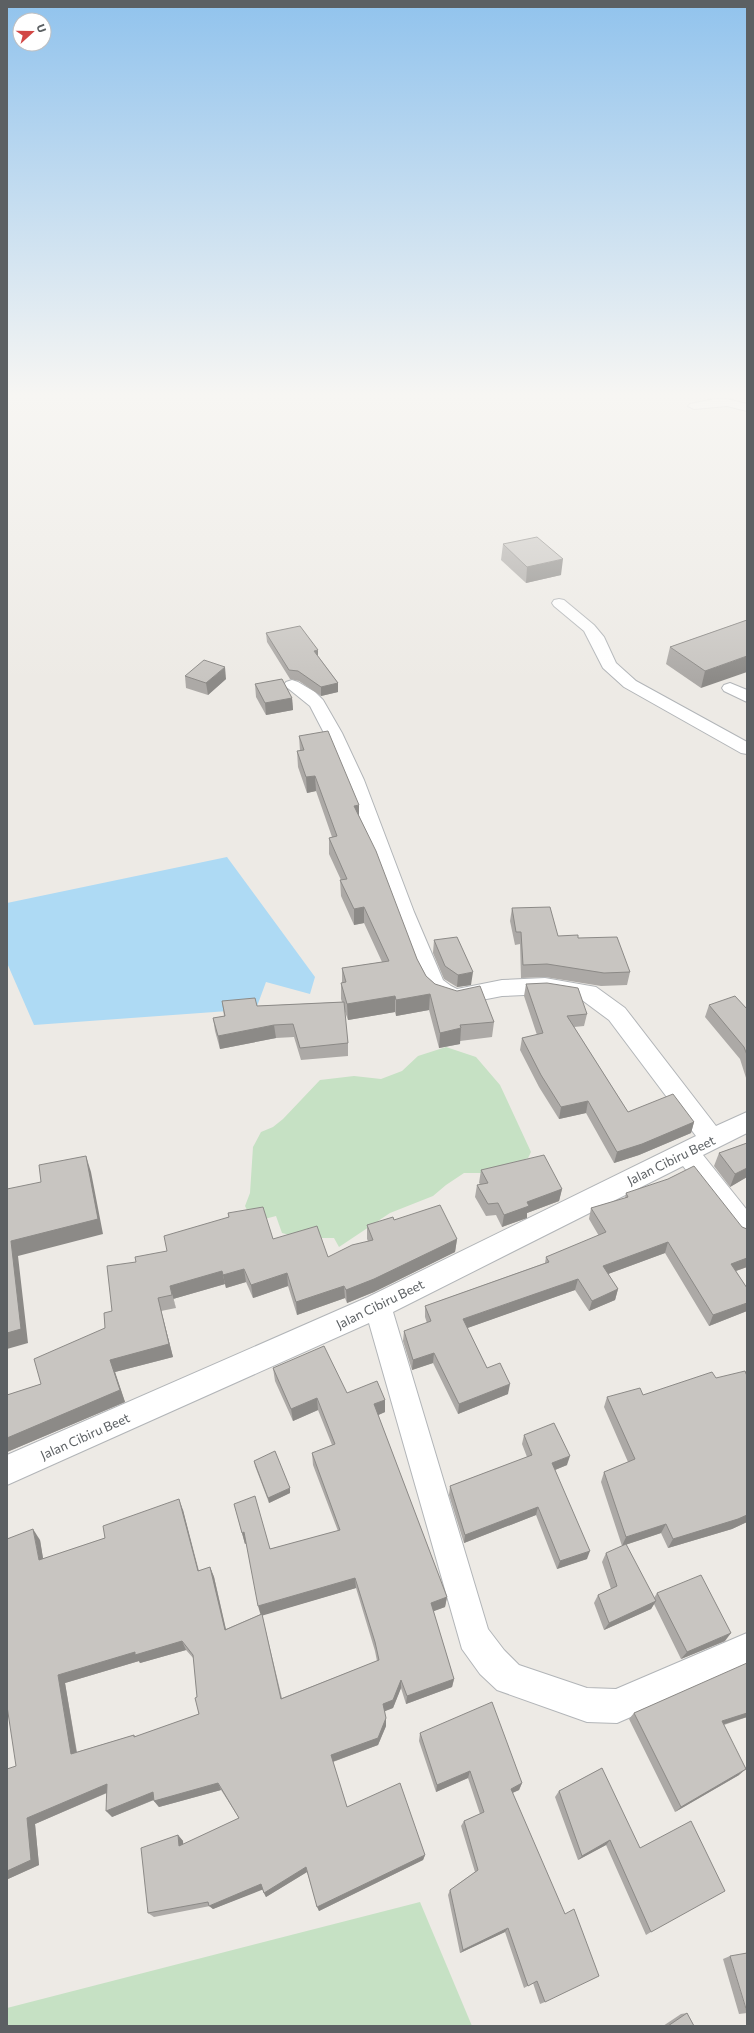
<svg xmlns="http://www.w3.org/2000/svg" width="754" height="2033" viewBox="0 0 754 2033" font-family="Commissioner,sans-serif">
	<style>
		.green { fill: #c6e1c4 }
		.water { fill: #aedaf4 }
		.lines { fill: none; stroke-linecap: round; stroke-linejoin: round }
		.minor-casing { stroke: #b2b5b8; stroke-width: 2 }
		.minor { fill: #fff; fill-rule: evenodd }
		.wall { fill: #aca9a6; fill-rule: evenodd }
		.shaded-wall { fill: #8c8a87 }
		.building { fill: #c8c5c1; stroke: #8c8a87; fill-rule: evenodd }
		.labels { text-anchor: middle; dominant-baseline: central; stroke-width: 3.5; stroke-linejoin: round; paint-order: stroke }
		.near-street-label { font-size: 13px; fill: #5c6063; stroke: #fff }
	</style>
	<rect width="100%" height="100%" fill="#edeae5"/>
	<g class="green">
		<polygon points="446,1047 476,1057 500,1085 531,1152 528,1158 487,1173 464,1173 446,1185 433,1196 390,1213 339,1247 334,1238 301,1238 282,1233 276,1216 253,1222 245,1206 250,1193 253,1147 261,1132 273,1127 283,1119 320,1080 354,1076 381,1079 402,1071 418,1056"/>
		<polygon points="420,1902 472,2026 7,2026 7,2008"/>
	</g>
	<polygon class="water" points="227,857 315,977 310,994 266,982 256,1009 34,1025 7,963 7,903"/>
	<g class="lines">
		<g class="minor-casing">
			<g id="minor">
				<polygon points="715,399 727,399 747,404 747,411 727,406 694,409 688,406 690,404"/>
				<polygon points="559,599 564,600 594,625 604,637 616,663 636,681 747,742 747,754 741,753 624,687 603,668 584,631 554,606 552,603 554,600"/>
				<polygon points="292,680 298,682 315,692 323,700 342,733 364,780 414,912 443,980 451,986 457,989 502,980 545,978 596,987 625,1008 716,1126 747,1112 747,1133 703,1155 747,1210 747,1240 738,1237 683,1166 393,1312 488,1629 504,1650 519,1665 587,1688 616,1689 747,1633 747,1666 617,1723 587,1722 497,1690 480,1674 462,1649 369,1323 7,1485 7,1455 368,1297 696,1136 609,1020 582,1000 545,994 502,996 456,1005 435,998 427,991 418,974 394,912 346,780 324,733 310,706 284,685 286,682"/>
				<polygon points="730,683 747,690 747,702 724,691 722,688 724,685"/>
			</g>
		</g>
		<use href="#minor" class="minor"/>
	</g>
	<g class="wall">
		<polygon points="503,544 561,575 526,583 501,560"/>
		<polygon points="747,620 701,688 666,664 670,647"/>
		<polygon points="266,633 318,656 338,683 338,692 321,696 299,681 290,679 267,642"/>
		<polygon points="185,676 226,679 208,695 186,688"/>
		<polygon points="255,684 292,698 293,710 266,715 256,697"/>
		<polygon points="299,736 359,816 417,959 426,976 435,984 494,1022 492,1037 460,1041 460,1044 439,1048 429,1010 396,1016 395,1012 348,1020 344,1009 348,1043 348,1056 301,1060 294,1037 276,1038 220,1049 215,1031 213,1018 224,1016 222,1001 257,1006 342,1002 341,999 341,983 342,983 342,968 382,962 364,923 354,925 341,896 340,880 341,880 329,854 329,838 332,837 316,791 307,793 298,767 297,751 300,751"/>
		<polygon points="512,908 558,936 578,938 630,972 627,985 601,986 545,977 521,978 520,944 515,945 510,921"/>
		<polygon points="434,940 471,985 457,987 444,979 433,953"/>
		<polygon points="526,984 587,1014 584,1026 574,1027 628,1112 694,1122 691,1133 639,1155 614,1163 586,1113 559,1119 539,1087 520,1050 522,1038 537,1035 524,996"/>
		<polygon points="709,1005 747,1009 747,1081 740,1059 705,1017"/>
		<polygon points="747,1143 747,1177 730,1187 714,1166 719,1153"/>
		<polygon points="481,1170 562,1189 559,1201 527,1213 527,1218 502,1227 496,1215 486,1216 475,1197 477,1185 481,1185 479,1183"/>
		<polygon points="626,1193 747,1229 747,1267 736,1271 747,1288 747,1311 709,1326 665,1253 608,1274 618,1289 615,1300 589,1311 575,1290 467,1328 487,1368 508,1394 458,1414 433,1363 412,1370 403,1341 404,1331 427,1323 425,1317 425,1306 545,1263 546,1257 599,1236 589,1219 591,1208 625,1198"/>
		<polygon points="228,1213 273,1239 328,1257 368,1241 367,1239 367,1225 394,1220 457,1239 455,1252 374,1292 347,1303 345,1298 297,1315 288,1286 253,1298 246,1282 226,1288 225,1284 173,1299 176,1308 161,1311 173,1357 115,1372 125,1402 7,1452 7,1395 41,1384 105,1328 112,1311 136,1262 167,1251 229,1217"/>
		<path d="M273 1368 347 1393 385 1400V1412L378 1415 447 1597 445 1607 433 1611 454 1679 452 1687 406 1704 401 1688 393 1708 384 1711 386 1718V1726L378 1745 333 1762 347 1807 425 1855 423 1860 319 1911 307 1872 266 1897 262 1889 213 1909 210 1906 154 1917 148 1913 178 1835 183 1841V1845L239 1818 221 1790 159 1807 154 1801V1800L112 1817 107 1793 35 1824 39 1865 8 1879 16 1766 40 1540 43 1559 105 1538 183 1510 199 1571 210 1567 214 1577 226 1629 261 1614 246 1543 245 1544 234 1504 270 1549 338 1531 313 1465 312 1453 332 1445 318 1410 293 1421 275 1381ZM356 1588 375 1651 377 1661 282 1698 262 1615ZM186 1650 194 1659 199 1714 135 1737 134 1735 77 1752 65 1683 139 1661 140 1663Z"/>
		<polygon points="747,1376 747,1522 732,1529 668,1548 661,1533 622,1546 601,1482 604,1472 628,1462 604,1407 607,1397 643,1395 716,1378"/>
		<polygon points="524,1435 567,1465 555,1470 587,1559 557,1569 536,1515 464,1543 449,1495 450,1486 527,1457 522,1444"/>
		<polygon points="254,1461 290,1493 269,1503 255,1466"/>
		<polygon points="606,1553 654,1598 657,1593 725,1641 681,1659 654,1604 651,1609 604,1630 594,1603 598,1595 611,1589 602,1562"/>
		<polygon points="747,1664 747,1717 724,1725 739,1775 675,1812 629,1719 634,1713"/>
		<polygon points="420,1733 522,1783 519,1790 512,1793 545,2002 540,2004 533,1983 524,1988 505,1932 460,1953 448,1895 450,1890 475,1872 461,1826 464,1821 480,1814 468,1778 436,1792 419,1741"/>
		<polygon points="602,1768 651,1932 646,1935 606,1845 578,1860 555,1797 559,1791"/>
		<polygon points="730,1956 747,2013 739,2014 723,1959"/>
		<polygon points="687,2013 694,2026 663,2026 681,2014"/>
	</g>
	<g class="shaded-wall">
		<polygon points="563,559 561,575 526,583 527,567"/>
		<polygon points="318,650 318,659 314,651"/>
		<polygon points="747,656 747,672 701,688 705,671"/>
		<polygon points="225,667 226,679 208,695 206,683"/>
		<polygon points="338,683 338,692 321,696 321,687"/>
		<polygon points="292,698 293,710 266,715 265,703"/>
		<polygon points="315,776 316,791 307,793 306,777"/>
		<polygon points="359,805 359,821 354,806"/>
		<polygon points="364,907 364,923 354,925 354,909"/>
		<polygon points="473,972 471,985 457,987 458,975"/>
		<polygon points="430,994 429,1010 396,1016 396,1000"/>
		<polygon points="395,996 395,1012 348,1020 347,1004"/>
		<polygon points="274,1025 276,1038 220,1049 218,1036"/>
		<polygon points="461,1028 460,1044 439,1048 440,1033"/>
		<polygon points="588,1101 586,1113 559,1119 561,1107"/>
		<polygon points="694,1122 691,1133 639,1155 614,1163 617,1152"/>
		<polygon points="86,1156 91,1172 103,1234 18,1256 28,1343 7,1349 7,1333 11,1241"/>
		<polygon points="747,1168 747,1177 730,1187 735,1174"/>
		<polygon points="562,1189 559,1201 527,1213 527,1218 502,1227 504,1215 527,1202"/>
		<polygon points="457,1239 455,1252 374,1292 347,1303 346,1290"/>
		<polygon points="668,1242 665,1253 600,1277 603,1266"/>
		<polygon points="747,1258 747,1267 727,1274 731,1264"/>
		<polygon points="244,1269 246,1282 226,1288 223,1275"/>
		<polygon points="222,1271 225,1284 173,1299 176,1308 170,1286"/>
		<polygon points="287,1273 288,1286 253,1298 251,1285"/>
		<polygon points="578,1279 575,1290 462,1330 463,1319"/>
		<polygon points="344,1286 345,1298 297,1315 296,1302"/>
		<polygon points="618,1289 615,1300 589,1311 592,1301"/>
		<polygon points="158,1298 173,1357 115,1372 125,1402 7,1452 7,1438 110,1360"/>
		<polygon points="747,1303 747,1311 709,1326 713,1315"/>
		<polygon points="434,1353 433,1363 412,1370 413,1360"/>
		<polygon points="510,1384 508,1394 458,1414 459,1404"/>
		<polygon points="317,1398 318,1410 293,1421 291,1409"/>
		<polygon points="385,1400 385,1412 374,1417 374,1404"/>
		<polygon points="570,1456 567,1465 550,1472 552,1463"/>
		<polygon points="290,1488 290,1493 269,1503 268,1498"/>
		<polygon points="179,1499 183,1510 201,1581 198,1571"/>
		<polygon points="538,1507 536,1515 464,1543 465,1535"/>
		<polygon points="747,1515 747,1522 732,1529 668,1548 673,1539"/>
		<polygon points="666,1524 661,1533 622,1546 626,1537"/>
		<polygon points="33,1529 40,1540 45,1570 39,1560"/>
		<polygon points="244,1532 247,1543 245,1544 242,1533"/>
		<polygon points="590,1551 587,1559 557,1569 560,1561"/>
		<polygon points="210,1567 214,1577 228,1639 225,1630"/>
		<polygon points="355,1578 356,1588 261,1616 258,1606"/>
		<polygon points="447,1597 445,1607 429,1613 431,1603"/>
		<polygon points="656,1601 651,1609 604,1630 609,1623"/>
		<polygon points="731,1633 725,1641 681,1659 687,1652"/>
		<polygon points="182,1641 186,1650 140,1663 139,1661 65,1683 78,1761 71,1754 58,1675 135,1652"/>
		<polygon points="454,1679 452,1687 406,1704 407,1696"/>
		<polygon points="401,1680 401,1688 393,1708 383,1712 383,1704"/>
		<polygon points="747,1713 747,1717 715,1727 722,1721"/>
		<polygon points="386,1718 386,1726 378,1745 332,1762 331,1755"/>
		<polygon points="746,1769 739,1775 675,1812 681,1807"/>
		<polygon points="470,1771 468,1778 436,1792 437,1785"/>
		<polygon points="218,1783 221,1790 159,1807 154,1801"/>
		<polygon points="522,1783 519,1790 508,1795 511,1789"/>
		<polygon points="107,1784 113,1790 35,1824 39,1865 8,1879 7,1878 7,1871 27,1818"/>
		<polygon points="153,1792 158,1798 112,1817 106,1811"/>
		<polygon points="178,1835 183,1841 184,1852 179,1846"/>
		<polygon points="610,1840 606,1845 578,1860 582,1856"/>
		<polygon points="425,1855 423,1860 319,1911 317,1907"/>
		<polygon points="306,1867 307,1872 266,1897 264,1893"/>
		<polygon points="261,1884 264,1889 213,1909 209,1906"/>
		<polygon points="508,1928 505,1932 460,1953 463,1950"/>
	</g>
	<g class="building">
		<polygon points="537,537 563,559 527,567 503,544"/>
		<polygon points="747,620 747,656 705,671 670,647"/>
		<polygon points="300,626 318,650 314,651 338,683 321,687 298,671 289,670 266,633"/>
		<polygon points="204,660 225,667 206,683 185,676"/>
		<polygon points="282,679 292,698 265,703 255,684"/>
		<polygon points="328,731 359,805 354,806 376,851 417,959 426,976 435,984 457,991 480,986 494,1022 460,1025 461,1028 440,1033 430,994 396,1000 395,996 347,1004 341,983 346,982 342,968 389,961 364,907 354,909 340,880 347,879 329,838 337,836 315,776 306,777 297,751 304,750 299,736"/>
		<polygon points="550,907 558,936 578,935 578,938 617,937 630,972 604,973 547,964 523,965 521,932 516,932 512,908"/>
		<polygon points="457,937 473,972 458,975 445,966 434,940"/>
		<polygon points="547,983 578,988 587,1014 567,1016 628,1112 673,1094 694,1122 642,1144 617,1152 588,1101 561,1107 541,1075 522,1038 543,1033 526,984"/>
		<polygon points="735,996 747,1009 747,1055 744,1047 709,1005"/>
		<polygon points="255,998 257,1006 344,1002 348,1043 300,1048 293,1024 274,1025 218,1036 213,1018 225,1016 222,1001"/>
		<polygon points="747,1143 747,1168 735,1174 719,1153"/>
		<polygon points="544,1155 562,1189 527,1202 529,1206 504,1215 498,1203 488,1204 477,1185 488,1183 481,1170"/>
		<polygon points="86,1156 98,1219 11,1241 21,1329 7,1333 7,1189 41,1182 39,1165"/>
		<polygon points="694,1166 742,1227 747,1229 747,1258 731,1264 747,1288 747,1303 713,1315 668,1242 603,1266 618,1289 592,1301 578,1279 463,1319 487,1368 500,1363 510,1384 459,1404 434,1353 413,1360 404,1331 431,1321 425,1306 549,1262 546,1257 606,1232 591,1208 628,1197 626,1193 668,1179"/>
		<polygon points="440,1205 457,1239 374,1279 346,1290 344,1286 296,1302 287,1273 251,1285 244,1269 223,1275 222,1271 170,1286 172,1295 158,1298 169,1344 110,1360 120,1390 7,1438 7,1395 41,1384 34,1359 105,1328 104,1313 112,1311 107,1266 136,1262 135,1257 167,1251 164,1236 229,1217 228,1213 263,1207 273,1239 317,1226 328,1257 352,1245 373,1240 367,1225 393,1217 394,1220"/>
		<path d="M324 1346 347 1393 377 1381 385 1400 374 1404 447 1597 431 1603 454 1679 407 1696 401 1680 393 1700 383 1704 386 1718 378 1738 331 1755 347 1807 400 1783 425 1855 317 1907 306 1867 264 1893 261 1884 209 1906 208 1902 148 1913 141 1848 178 1835 179 1846 239 1818 218 1783 154 1801 153 1792 106 1811 107 1784 27 1818 31 1860 7 1871V1769L16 1766 7 1706V1539L33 1529 39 1560 105 1538 103 1526 179 1499 198 1571 210 1567 225 1630 262 1614 281 1699 379 1660 375 1642 355 1578 258 1606 244 1532 242 1533 234 1504 255 1496 270 1549 340 1530 312 1453 335 1444 317 1398 291 1409 273 1368ZM182 1641 193 1655 197 1697 195 1698 199 1714 134 1737V1735L71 1754 58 1675 135 1652V1655Z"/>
		<polygon points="745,1371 747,1376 747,1515 738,1519 673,1539 666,1524 626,1537 604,1472 635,1459 607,1397 640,1388 643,1395 712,1372 716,1378"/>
		<polygon points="554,1423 570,1456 552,1463 590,1551 560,1561 538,1507 465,1535 450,1486 532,1455 524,1435"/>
		<polygon points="275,1451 290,1488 268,1498 254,1461"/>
		<polygon points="626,1544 656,1601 609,1623 598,1595 617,1586 606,1553"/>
		<polygon points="701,1575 731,1633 687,1652 657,1593"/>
		<polygon points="747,1663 747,1713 722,1721 746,1769 681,1807 634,1713"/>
		<polygon points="492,1702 522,1783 511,1789 565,1914 574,1909 599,1976 545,2002 537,1981 528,1986 508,1928 463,1950 450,1890 478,1870 464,1821 484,1812 470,1771 437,1785 420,1733"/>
		<polygon points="602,1768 640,1848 691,1821 725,1891 651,1932 610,1840 582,1856 559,1791"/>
		<polygon points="747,1953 747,2012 730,1956"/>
		<polygon points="687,2013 694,2026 668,2026"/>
	</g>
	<linearGradient id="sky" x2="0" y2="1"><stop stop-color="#91c3ed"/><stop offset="0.58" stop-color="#f7f6f3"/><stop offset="1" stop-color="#f7f6f3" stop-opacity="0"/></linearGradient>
	<rect width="754" height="681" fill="url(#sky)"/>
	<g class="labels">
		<g class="near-street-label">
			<text transform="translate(671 1160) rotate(-26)">Jalan Cibiru Beet</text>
			<text transform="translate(380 1304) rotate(-26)">Jalan Cibiru Beet</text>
			<text transform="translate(85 1436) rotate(-24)">Jalan Cibiru Beet</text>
		</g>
	</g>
	<rect width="754" height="2033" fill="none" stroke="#5c6063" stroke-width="16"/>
	<g transform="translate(32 32) rotate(69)"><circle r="19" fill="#ffffff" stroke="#bebfc1"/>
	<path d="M0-3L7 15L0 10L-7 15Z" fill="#d24745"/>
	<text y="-6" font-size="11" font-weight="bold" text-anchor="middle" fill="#5c6063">U</text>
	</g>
</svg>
